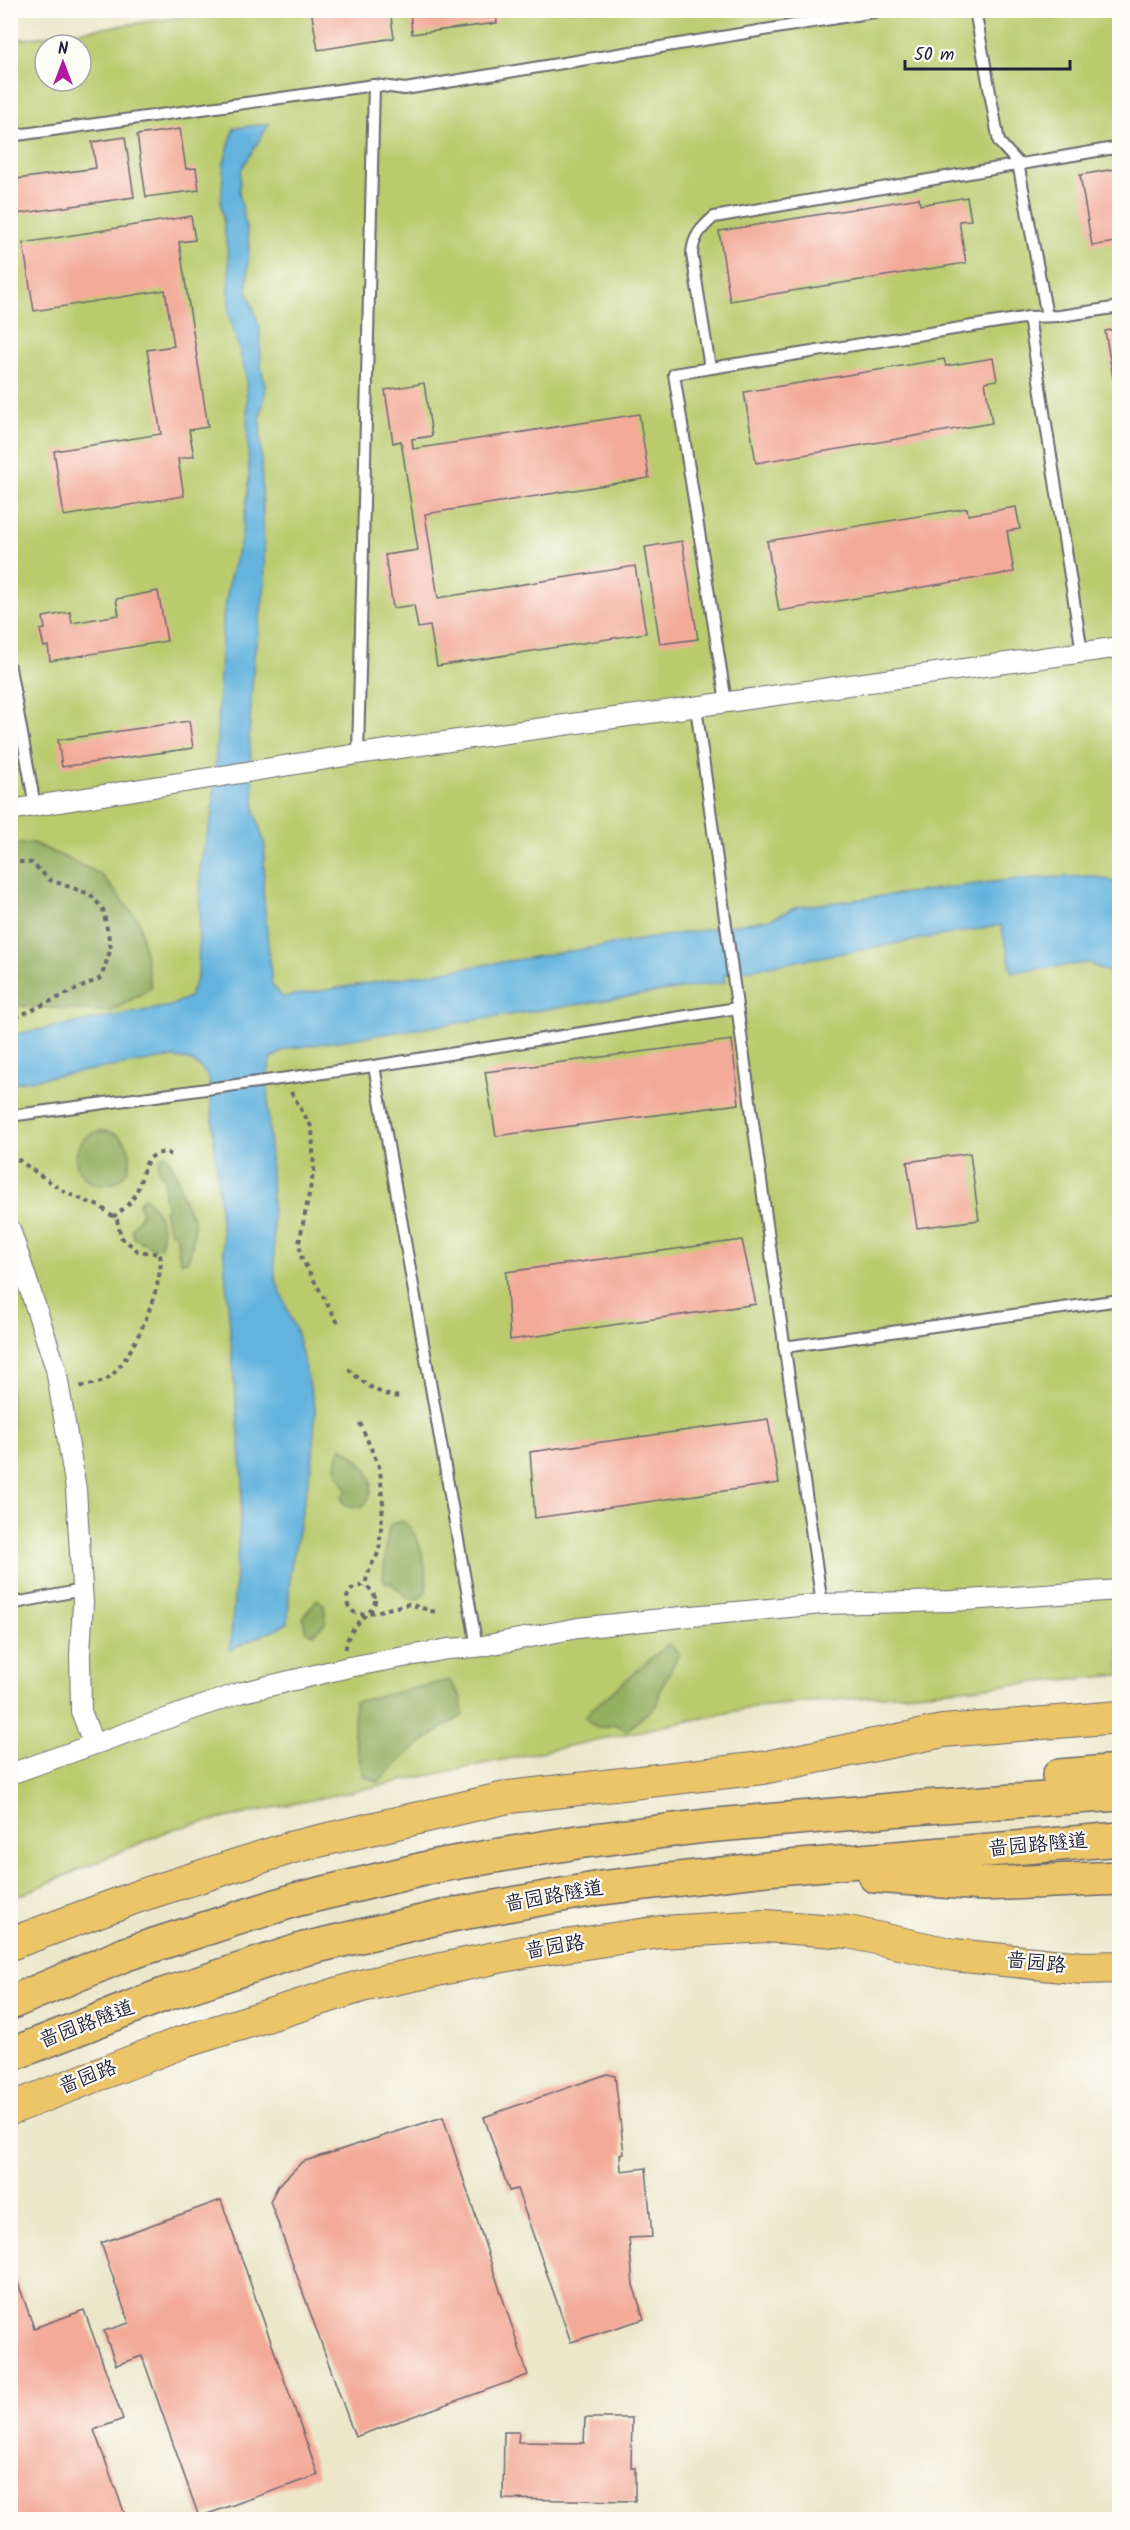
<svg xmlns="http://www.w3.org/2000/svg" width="1130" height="2530" viewBox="0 0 1130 2530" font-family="Kalam,'LXGW WenKai TC',sans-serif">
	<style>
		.green { fill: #bacb6e; stroke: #6e7654; stroke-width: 1.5; fill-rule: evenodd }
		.forest { fill: #93af61; stroke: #5a684e; stroke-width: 1.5 }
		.water { fill: #64b3de; stroke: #436a8c; stroke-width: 1.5 }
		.building { fill: #f3aa99 }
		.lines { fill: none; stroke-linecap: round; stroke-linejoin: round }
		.service-casing { stroke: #69676d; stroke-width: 14 }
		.minor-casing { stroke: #69676d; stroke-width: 22 }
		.primary-casing { stroke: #69676d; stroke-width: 34 }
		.trunk-casing { stroke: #69676d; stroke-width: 36 }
		.path { stroke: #69676d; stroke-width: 4; stroke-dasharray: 4.5 4.5; stroke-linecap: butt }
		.service { stroke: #fff; stroke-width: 10 }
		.minor { stroke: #fff; stroke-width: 20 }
		.primary { stroke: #edc569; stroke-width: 32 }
		.trunk { stroke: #edc569; stroke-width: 33 }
		.labels { text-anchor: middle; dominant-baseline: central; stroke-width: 4.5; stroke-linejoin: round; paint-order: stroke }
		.street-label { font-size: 20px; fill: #22223b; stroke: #fdfcf7 }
	</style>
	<rect width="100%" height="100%" fill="#fdfcf7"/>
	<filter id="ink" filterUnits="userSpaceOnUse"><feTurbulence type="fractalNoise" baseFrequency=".0167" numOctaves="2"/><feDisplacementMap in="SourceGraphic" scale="12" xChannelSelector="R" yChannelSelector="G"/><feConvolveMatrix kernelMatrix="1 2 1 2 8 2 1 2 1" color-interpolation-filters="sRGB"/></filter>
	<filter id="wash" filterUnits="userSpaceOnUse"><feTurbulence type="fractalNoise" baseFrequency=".008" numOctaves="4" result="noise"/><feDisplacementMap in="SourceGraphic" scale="24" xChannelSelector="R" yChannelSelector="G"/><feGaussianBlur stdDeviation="1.35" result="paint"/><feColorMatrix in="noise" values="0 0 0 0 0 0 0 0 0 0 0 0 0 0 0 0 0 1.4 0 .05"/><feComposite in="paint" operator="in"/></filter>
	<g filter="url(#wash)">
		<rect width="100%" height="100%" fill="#ece7cb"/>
		<path class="green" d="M232 10 1119 11V1675L755 1707 173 1829 11 1899 10 41ZM45 45H81V81H45Z"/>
		<g class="forest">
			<polygon points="33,843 101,874 139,921 151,988 110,1012 11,1005 11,844"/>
			<circle cx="103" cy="1158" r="27"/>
			<path d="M166 1155C178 1171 179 1190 187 1208 189 1212 193 1215 194 1220 195 1230 192 1254 187 1261L182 1262C175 1253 180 1242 175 1232H170L164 1210 167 1208 164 1196V1177C157 1170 156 1165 161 1156Z"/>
			<path d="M145 1198C160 1210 164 1228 161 1247L154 1248 134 1238 132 1229 142 1213 139 1206 140 1201Z"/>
			<path d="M341 1447C362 1460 384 1482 363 1506L351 1508 343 1503 342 1496 347 1490C337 1470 332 1469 341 1447Z"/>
			<path d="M403 1521C420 1534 429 1571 426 1592L419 1599H410L391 1583H386L383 1578 388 1531 391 1524Z"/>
			<polygon points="317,1599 324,1605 326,1622 314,1634 306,1632 303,1618"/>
			<path d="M668 1644 679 1653C672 1671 658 1686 658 1704L627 1730 614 1724C600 1729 594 1729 585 1717L591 1710Z"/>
			<path d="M449 1680 461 1697 463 1715C431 1735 404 1754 379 1782L363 1776 354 1735V1702Z"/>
		</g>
		<path class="water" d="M269 124 241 170 239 192 249 242 247 290 260 328 261 368 266 389 260 418 265 585 254 657 249 735 255 811 265 846 263 890 272 985 282 997 771 919 797 907 1017 879 1092 876 1119 883V977L1088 963 1012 972 1001 925 724 974 725 982 286 1049 271 1059 267 1078 275 1278 297 1334 315 1408 313 1456 290 1572 288 1623 230 1650 243 1482 209 1078C196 1060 189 1058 166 1058L11 1083V1035L170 1006 189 997 198 976 201 861 213 812 223 619 230 577 241 541 249 484 246 373 229 315V263L221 204 224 163 234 128Z"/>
		<g id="blocks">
			<g class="building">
				<polygon points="311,10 346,10 347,15 390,10 394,38 318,50"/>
				<polygon points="410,10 496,10 497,23 412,34"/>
				<polygon points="180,129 186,169 196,168 199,190 146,197 137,135"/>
				<polygon points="125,137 134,197 10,215 10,180 96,168 92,142"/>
				<polygon points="1120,168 1120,241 1092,246 1080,175"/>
				<polygon points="967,197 971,220 959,221 966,263 730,301 719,231 919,198 920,205"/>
				<polygon points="191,216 195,240 179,242 208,427 189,430 194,456 178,459 184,496 64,516 54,451 161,434 147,350 174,346 165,290 34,311 23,243"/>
				<polygon points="1120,328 1120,400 1117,401 1105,331"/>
				<polygon points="993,358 997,380 985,382 992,423 756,463 744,392 944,359 946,366"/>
				<polygon points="424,383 432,436 412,439 413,449 639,414 649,478 425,514 438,598 635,566 646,633 437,666 430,626 418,628 414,605 393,608 385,555 418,550 401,441 393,443 385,390"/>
				<polygon points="1016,507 1020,529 1007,531 1014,572 779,611 767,541 967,508 968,515"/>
				<polygon points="682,541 698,639 660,644 645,547"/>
				<polygon points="158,591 167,641 50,661 48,646 44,647 40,630 45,629 43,617 70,612 72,623 119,615 116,599"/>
				<polygon points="189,721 193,748 62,767 58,740"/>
				<polygon points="732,1040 739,1104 496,1136 485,1072"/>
				<polygon points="970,1153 979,1220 917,1228 907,1162"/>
				<polygon points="742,1240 756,1304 510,1340 506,1272"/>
				<polygon points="768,1419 779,1483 535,1518 530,1452"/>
				<polygon points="607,2074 615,2076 624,2154 620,2154 621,2171 646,2168 652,2237 629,2238 633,2285 644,2319 571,2342 517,2189 509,2191 484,2117"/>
				<polygon points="443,2117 528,2375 355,2437 270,2201 278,2186 302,2162"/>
				<polygon points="221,2200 318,2475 199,2517 142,2356 116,2365 104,2331 129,2323 101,2243"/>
				<polygon points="17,2280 34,2328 84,2310 123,2419 94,2430 127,2520 10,2520 10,2282"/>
				<polygon points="585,2418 632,2418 631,2468 635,2468 635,2501 503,2499 504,2432 519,2432 518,2442 584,2443"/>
			</g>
		</g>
	</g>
	<g filter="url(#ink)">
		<use href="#blocks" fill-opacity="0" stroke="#69676d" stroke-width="1.5"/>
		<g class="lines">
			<g class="service-casing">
				<g id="service">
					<polyline points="975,10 999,142 1018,163 1047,316"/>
					<polyline points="10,136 374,85 405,89 886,10"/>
					<polyline points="1029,317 1060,316 1120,307"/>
					<path d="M710 368 692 254C693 237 701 228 714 217L1120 147"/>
					<polyline points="10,668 35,806"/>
					<polyline points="726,702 674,374 1029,317 1082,652"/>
					<polyline points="696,707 773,1268 822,1604"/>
					<polyline points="358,754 374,85"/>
					<polyline points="374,1066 477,1647"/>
					<polyline points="10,1116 374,1066 737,1008"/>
					<polyline points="784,1347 1120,1300"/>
					<polyline points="10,1604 82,1590"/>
				</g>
			</g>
			<g class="minor-casing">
				<g id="minor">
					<polyline points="10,810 358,754 1120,647"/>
					<polyline points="10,1229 56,1369 76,1489 83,1603 80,1654 81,1711 93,1743"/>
					<polyline points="10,1774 239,1693 349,1667 448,1649 477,1647 578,1628 681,1617 822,1604 952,1601 1120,1590"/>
				</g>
			</g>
			<g class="primary-casing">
				<g id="primary">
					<polyline points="10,1944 139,1896 293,1847 509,1797 762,1768 943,1731 1120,1717"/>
					<polyline points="10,2109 180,2043 365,1985 523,1952 661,1932 766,1926 849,1932 954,1955 1083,1968 1120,1967"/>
				</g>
			</g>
			<g class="trunk-casing">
				<g id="trunk">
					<polyline points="1059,1776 1120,1771"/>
					<polyline points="875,1876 983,1884 1120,1878"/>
					<polyline points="10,2003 126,1954 295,1900 436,1866 577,1842 706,1826 926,1807 1120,1794"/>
					<polyline points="10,2055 163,1995 304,1949 451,1915 601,1888 766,1869 1120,1839"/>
				</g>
			</g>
			<g class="path">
				<polyline points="10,861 32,863 50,880 90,894 103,909 111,948 101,978 10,1020"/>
				<polyline points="291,1092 312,1128 314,1170 299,1243 302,1259 338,1323"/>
				<path d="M10 1154 66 1193 101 1207 117 1220 121 1237 138 1251 160 1254C166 1281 130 1368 105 1380 98 1384 86 1385 78 1387"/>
				<path d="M113 1217C122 1210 131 1204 136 1193 145 1175 140 1154 167 1152L174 1158"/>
				<path d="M348 1369C365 1384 376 1394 400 1397"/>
				<polyline points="360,1423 380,1469 383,1504 379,1552 370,1568 364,1587"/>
				<circle cx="361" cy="1600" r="14"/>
				<path d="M346 1649C345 1636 358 1623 366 1614L409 1604 435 1612"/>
			</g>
			<use href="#service" class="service"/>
			<use href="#minor" class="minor"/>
			<use href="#primary" class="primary"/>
			<use href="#trunk" class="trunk"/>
		</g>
	</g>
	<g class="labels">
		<g class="street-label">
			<text transform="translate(1038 1846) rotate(-5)">啬园路隧道</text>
			<text transform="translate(554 1897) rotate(-10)">啬园路隧道</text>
			<text transform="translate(555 1948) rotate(-9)">啬园路</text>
			<text transform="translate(1036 1964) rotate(6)">啬园路</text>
			<text transform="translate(87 2025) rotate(-21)">啬园路隧道</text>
			<text transform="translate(88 2078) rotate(-21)">啬园路</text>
		</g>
	</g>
	<rect width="1130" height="2530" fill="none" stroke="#fdfcf7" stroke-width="36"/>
	<g transform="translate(63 63)"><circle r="28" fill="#fdfcf7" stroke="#a5a5ac" stroke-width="1.5"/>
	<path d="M0-4.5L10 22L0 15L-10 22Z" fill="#b5179e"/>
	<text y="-9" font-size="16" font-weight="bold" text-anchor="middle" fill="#22223b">N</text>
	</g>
	<path d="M905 60v9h165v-9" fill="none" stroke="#22223b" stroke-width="3"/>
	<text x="914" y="60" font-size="18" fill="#22223b" stroke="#fdfcf7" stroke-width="4.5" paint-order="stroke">50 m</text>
</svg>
